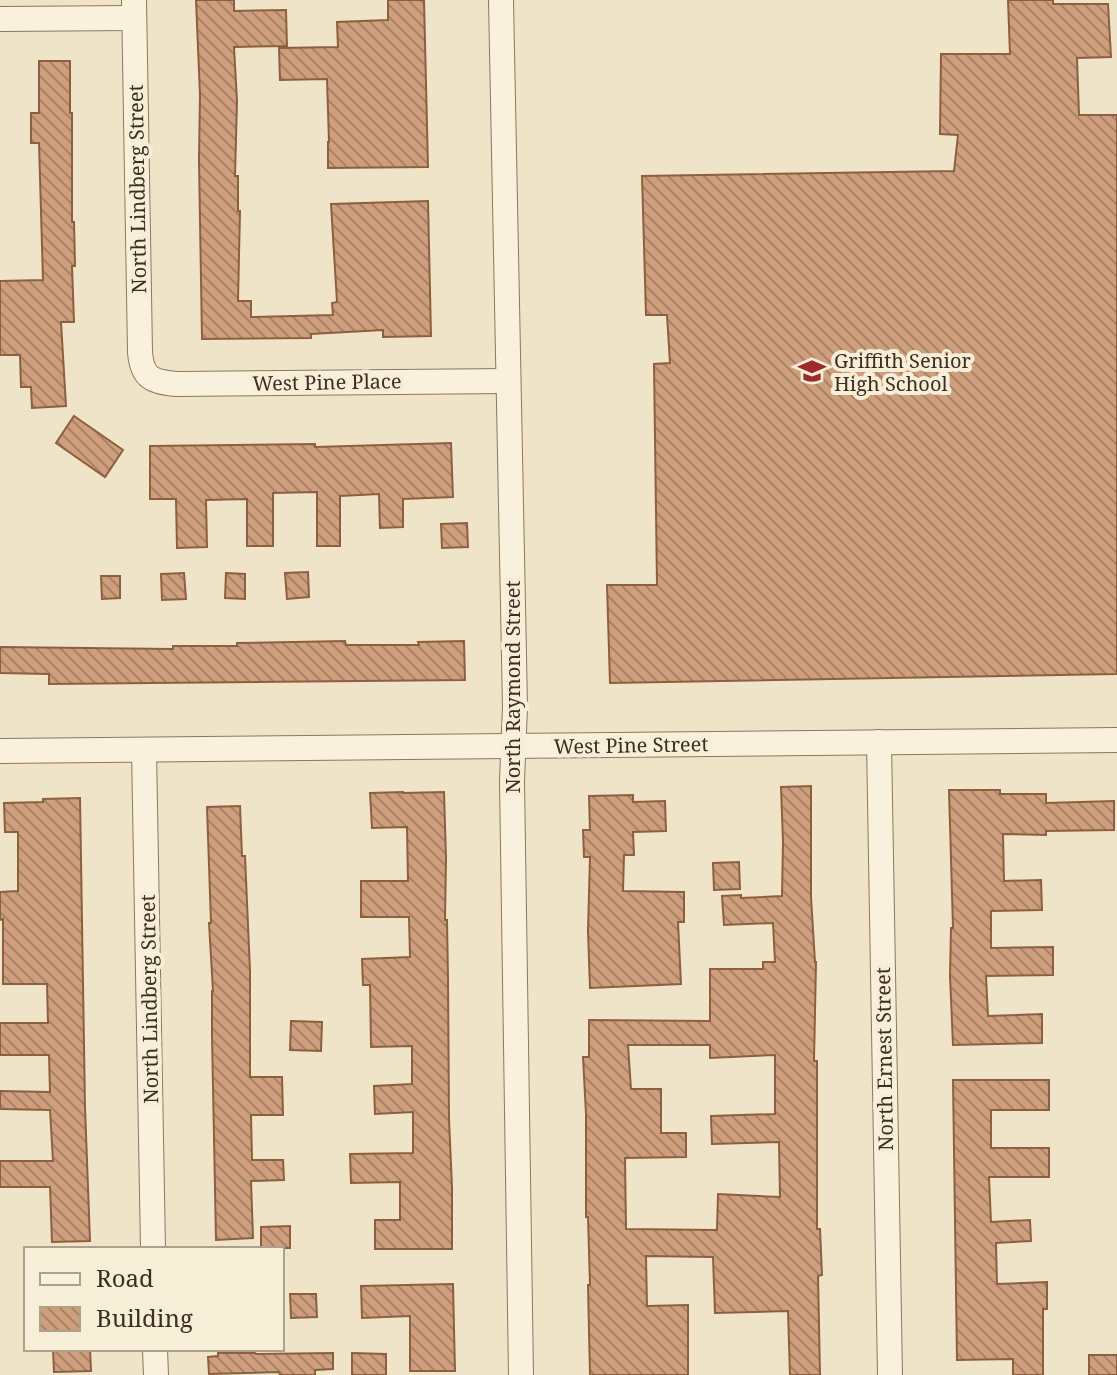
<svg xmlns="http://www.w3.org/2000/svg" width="1117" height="1375" viewBox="0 0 1117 1375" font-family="'Noto Serif',serif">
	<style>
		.building { fill: url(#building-back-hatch); stroke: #8d5f41; stroke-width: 2; fill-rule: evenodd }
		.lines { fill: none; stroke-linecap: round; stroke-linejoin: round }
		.minor-casing { stroke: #8d765c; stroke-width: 26 }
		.minor { stroke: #faf1dc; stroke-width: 24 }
		.labels { text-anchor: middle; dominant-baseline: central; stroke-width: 8; stroke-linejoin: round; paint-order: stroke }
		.street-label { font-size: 20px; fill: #3d2e20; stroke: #f7eed8 }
		.poi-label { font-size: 20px; fill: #3d2e20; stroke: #f7eed8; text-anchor: start }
	</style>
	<defs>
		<pattern id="building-back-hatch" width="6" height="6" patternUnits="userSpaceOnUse" patternTransform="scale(2)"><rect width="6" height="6" fill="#cf9f7d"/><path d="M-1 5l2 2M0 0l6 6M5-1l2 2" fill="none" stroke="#a98266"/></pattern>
	</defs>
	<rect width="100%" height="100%" fill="#f0e4c8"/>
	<g class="building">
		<polygon points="196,0 234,0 234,11 286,10 287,46 234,47 237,101 235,176 238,176 238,211 240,211 238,301 251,301 251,317 333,315 332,303 337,302 331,204 428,201 431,336 383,337 383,330 311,334 311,338 202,339 199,160 200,95"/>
		<polygon points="388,0 424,0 428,167 328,168 328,142 329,142 327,79 280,80 279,48 338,47 337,22 388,20"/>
		<polygon points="1008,0 1053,0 1053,4 1108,4 1111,57 1077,58 1079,115 1117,115 1117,674 610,683 607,585 657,585 654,364 670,363 667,315 646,315 642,176 954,171 958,135 940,134 941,54 1010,54"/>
		<polygon points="39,61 70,61 70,113 72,113 72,222 74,222 75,266 72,266 74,322 61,322 66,406 32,408 31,387 21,387 20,355 0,355 0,281 43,280 39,143 31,143 31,113 39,113"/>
		<polygon points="74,416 123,450 105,477 56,443"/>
		<polygon points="451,443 453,497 403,499 403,527 380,528 379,494 340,496 340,546 317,546 317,492 273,493 273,546 247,546 247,499 206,500 207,547 177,548 176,499 150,499 150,446 315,444 315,447"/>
		<polygon points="467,523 468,547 442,548 441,524"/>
		<polygon points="308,572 309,597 287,599 285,573"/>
		<polygon points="184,573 186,599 162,600 161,574"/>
		<polygon points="226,573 245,574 245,599 225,598"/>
		<polygon points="101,576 120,576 120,598 102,599"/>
		<polygon points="345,641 346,645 419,645 418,642 464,641 465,680 49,684 49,674 0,673 0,647 173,649 173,646 237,646 237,643"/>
		<path d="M811 786V897L815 962H816L814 1061H817V1229H820L822 1275 818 1276 820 1375H790L788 1311 715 1313 713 1257 646 1256 647 1306 688 1305V1375H590L588 1285H590L588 1217H586V1114L583 1057H589V1020L710 1021V969H763V962H775L773 923 724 925 722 896 741 895V898L782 896 783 842 781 787ZM628 1045H710V1058L775 1055V1114L711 1116 712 1144 779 1142 780 1197 718 1194 717 1230 626 1229 625 1158 686 1157V1133H661V1089H631Z"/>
		<polygon points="949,790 1000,790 1000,794 1046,794 1046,803 1114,801 1114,830 1046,831 1046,835 1003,834 1004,881 1041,880 1042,910 991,911 991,948 1053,947 1053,975 986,976 988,1016 1042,1014 1042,1043 953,1045 950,976 951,928 953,928"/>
		<polygon points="403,792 403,793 444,792 446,858 445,920 447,920 448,978 449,1119 452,1187 452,1249 375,1249 375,1220 400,1220 400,1182 351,1183 350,1154 413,1153 413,1112 375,1114 374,1086 412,1084 412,1046 371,1047 370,985 363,985 362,959 410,957 409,917 361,917 361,881 408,881 407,827 372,828 370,793"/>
		<polygon points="633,795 633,802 665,801 666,831 633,832 634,855 624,855 623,891 684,892 684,922 678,922 681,984 590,988 588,931 590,857 584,857 583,830 590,830 589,796"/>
		<polygon points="80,798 85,1107 90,1241 52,1242 50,1187 0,1187 0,1161 53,1161 50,1110 0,1109 0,1091 50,1092 49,1055 0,1055 0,1023 48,1023 47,984 3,984 3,919 0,920 0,892 18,891 18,832 5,832 4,803 43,802 43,799"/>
		<polygon points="240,806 242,856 245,856 250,971 250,1077 282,1077 283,1115 251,1115 252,1160 283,1160 284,1180 251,1181 253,1238 216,1240 212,1036 212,991 213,991 209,923 211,923 207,807"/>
		<polygon points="739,862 740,889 714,890 713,863"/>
		<polygon points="291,1021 322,1022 321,1051 290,1050"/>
		<polygon points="953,1080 1049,1080 1049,1110 991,1110 991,1148 1049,1148 1049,1177 989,1177 991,1222 1030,1220 1031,1241 996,1243 997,1284 1047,1282 1047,1309 1043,1309 1043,1375 1013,1375 1013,1359 957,1360"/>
		<polygon points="290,1226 290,1248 261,1248 261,1227"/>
		<polygon points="453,1284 455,1371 410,1371 410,1316 362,1318 361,1286"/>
		<polygon points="290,1294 316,1294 317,1317 291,1318"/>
		<polygon points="53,1349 90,1349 91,1371 54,1372"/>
		<polygon points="218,1353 255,1353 256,1354 333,1353 333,1369 315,1370 315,1375 280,1375 279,1372 209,1374 208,1357 218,1356"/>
		<polygon points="352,1353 386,1354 386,1375 352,1375"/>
		<rect x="1089" y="1355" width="28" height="20"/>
	</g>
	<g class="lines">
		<g class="minor-casing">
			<g id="minor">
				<path d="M134 0 140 352C142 378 152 382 177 384L508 381"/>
				<polyline points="501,0 515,707 512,781 521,1375"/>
				<polyline points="0,19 134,18"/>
				<polyline points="879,742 890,1375"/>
				<polyline points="144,750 153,1249"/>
				<polyline points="0,751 1117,740"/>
				<polyline points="155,1349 156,1375"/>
			</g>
		</g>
		<use href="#minor" class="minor"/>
	</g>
	<defs>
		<g id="school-bare" transform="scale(2.16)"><path d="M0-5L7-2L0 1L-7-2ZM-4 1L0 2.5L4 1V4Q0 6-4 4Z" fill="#9e2a2b" stroke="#f7eed8" stroke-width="2.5" paint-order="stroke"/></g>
	</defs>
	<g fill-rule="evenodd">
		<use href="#school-bare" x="812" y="371"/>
	</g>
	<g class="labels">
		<g class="street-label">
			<text transform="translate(137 189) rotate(-91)">North Lindberg Street</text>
			<text transform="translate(327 382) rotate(-1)">West Pine Place</text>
			<text transform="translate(512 687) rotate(-90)">North Raymond Street</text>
			<text transform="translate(631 745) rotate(-1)">West Pine Street</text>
			<text transform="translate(149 999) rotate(-91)">North Lindberg Street</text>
			<text transform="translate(884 1059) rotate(-91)">North Ernest Street</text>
		</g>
		<g class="poi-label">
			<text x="834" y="360">Griffith Senior<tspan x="834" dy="23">High School</tspan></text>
		</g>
	</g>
	<rect x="24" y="1247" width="260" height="104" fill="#f7eed8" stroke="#ada18e" stroke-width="2"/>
	<rect x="40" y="1273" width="40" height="12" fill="#faf1dc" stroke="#ada18e" stroke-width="2"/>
	<text x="96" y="1287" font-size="24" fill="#3d2e20">Road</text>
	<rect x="40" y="1307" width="40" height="24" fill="url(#building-back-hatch)" stroke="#ada18e" stroke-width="2"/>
	<text x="96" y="1327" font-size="24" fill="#3d2e20">Building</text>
</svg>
